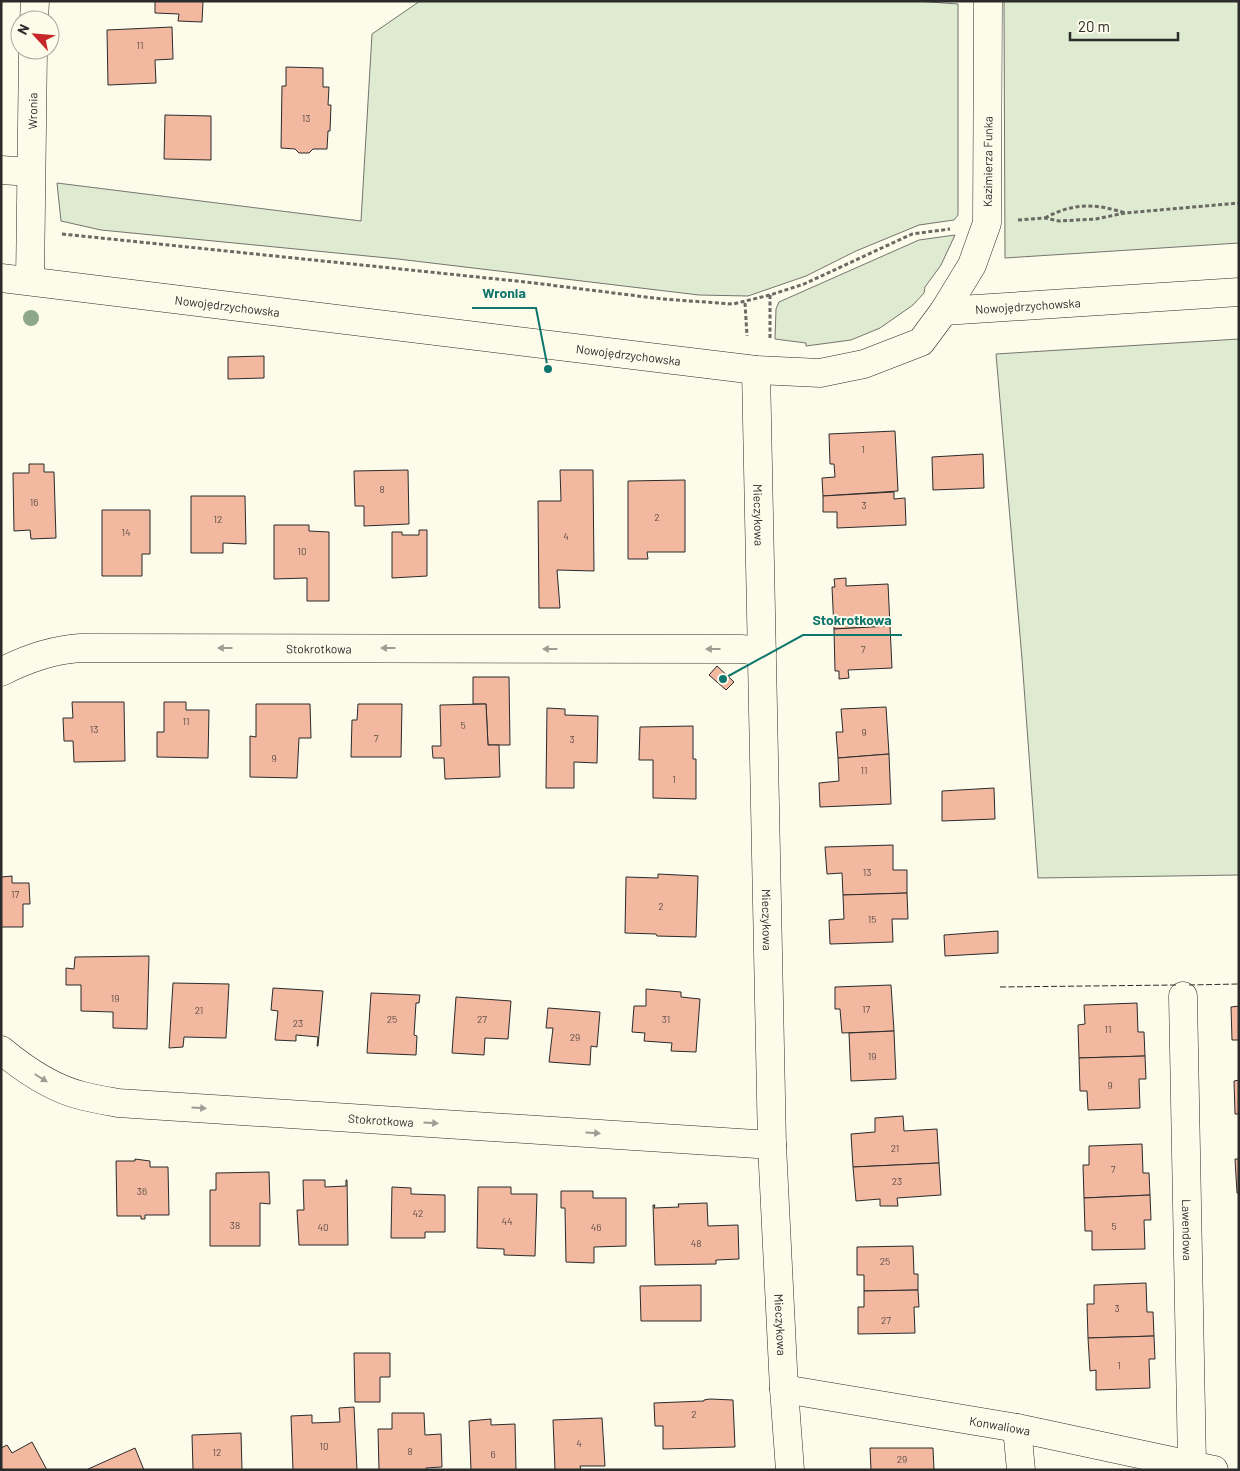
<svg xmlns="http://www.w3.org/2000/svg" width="1240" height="1471" viewBox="0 0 1240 1471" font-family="Barlow,sans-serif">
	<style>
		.green { fill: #deebd1; stroke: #74746e }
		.building { fill: #f2b8a0; stroke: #2b2b2b }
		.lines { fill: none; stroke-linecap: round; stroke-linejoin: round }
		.minor-casing { stroke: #2b2b2b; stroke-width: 29 }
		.path { stroke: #6a6964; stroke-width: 3; stroke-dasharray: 4 2.5; stroke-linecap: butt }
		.minor { stroke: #fdfbea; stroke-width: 28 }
		.fence { stroke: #2b2b2b; stroke-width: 1; stroke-dasharray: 6 2.5; stroke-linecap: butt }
		.tree { fill: #8ea78a }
		.oneway { fill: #9e9d94 }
		.labels { text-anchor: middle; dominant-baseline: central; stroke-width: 4; stroke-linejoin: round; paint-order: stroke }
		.number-label { font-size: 10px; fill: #5d4e48 }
		.street-label { font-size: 12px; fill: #2b2b2b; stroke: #fdfbea }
		.leader { fill: none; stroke: #0f766e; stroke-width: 2 }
		.callout-dot { fill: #0f766e; stroke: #fdfbea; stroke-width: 2 }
		.callout-label { font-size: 14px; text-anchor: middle; font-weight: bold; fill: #0f766e; stroke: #fdfbea; stroke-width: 4; stroke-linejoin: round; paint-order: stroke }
	</style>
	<rect width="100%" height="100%" fill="#fdfbea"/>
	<g class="green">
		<polygon points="420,1 916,1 958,4 958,215 954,220 919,225 856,251 806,276 748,296 699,295 398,259 101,230 61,221 57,183 361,221 372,34"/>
		<polygon points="1004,1 1239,1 1239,243 1005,258"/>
		<polygon points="955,235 941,265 925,287 924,293 913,305 880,328 851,340 806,346 806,343 775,339 776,309 779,302 919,240"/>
		<polygon points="1239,339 1239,875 1038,878 1022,659 996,354"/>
	</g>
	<g class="building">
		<polygon points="155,1 203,1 202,22 178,21 179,14 155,13"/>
		<polygon points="172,27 173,59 155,60 156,83 108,85 107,30"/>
		<polygon points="286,67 323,68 323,87 329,87 328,105 331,105 330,131 328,131 327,149 313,149 309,153 299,153 295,149 281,148 282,86 286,86"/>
		<polygon points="165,115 211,116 211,160 164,159"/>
		<polygon points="264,356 264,378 228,379 228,357"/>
		<polygon points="895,431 898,491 823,496 822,478 835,477 834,464 830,464 829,434"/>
		<polygon points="983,454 984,488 933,490 932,457"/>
		<polygon points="29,464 44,464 44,472 54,472 56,538 31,539 30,530 14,531 13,473 29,473"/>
		<polygon points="408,470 409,524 364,526 364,506 355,506 354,471"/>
		<polygon points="560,470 593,470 594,571 557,570 560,608 539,608 538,501 561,501"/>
		<polygon points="685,480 685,552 647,552 648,559 628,559 628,481"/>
		<polygon points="894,492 894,499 905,498 906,525 837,528 837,512 823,512 823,496"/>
		<polygon points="191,496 245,496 246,544 223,543 223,553 191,553"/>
		<polygon points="102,510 150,510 150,554 142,554 142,576 102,576"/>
		<polygon points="274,525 309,525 309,531 329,532 329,601 307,601 307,578 274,579"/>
		<polygon points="419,530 427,530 427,576 392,578 392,532 402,532 402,535 419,535"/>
		<polygon points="846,578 846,586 888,584 890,626 834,629 832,587 835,587 834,579"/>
		<polygon points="890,626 892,668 848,670 849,678 839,679 839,671 835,671 834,629"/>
		<polygon points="717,666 734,682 726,690 709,675"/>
		<polygon points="473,677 509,677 510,745 488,745 486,704 473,704"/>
		<polygon points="72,702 124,702 125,761 74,762 73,741 64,741 63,718 73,718"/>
		<polygon points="164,702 186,702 186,710 209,710 208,758 157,757 157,732 164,732"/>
		<polygon points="256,704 310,704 311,738 299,738 297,778 250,777 250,736 256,737"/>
		<polygon points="358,704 402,704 401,757 351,757 352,720 357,720"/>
		<polygon points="486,704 488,745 499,745 500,777 445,779 444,758 433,758 432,746 441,746 440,705"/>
		<polygon points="886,707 889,754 838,758 836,732 843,732 841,709"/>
		<polygon points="547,708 565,709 565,715 598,716 597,763 574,762 574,788 546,788"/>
		<polygon points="693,726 693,759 696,759 696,799 653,798 653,760 639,760 640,727"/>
		<polygon points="889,754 891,804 820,807 819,783 839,781 838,758"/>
		<polygon points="994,788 995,819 942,821 942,791"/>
		<polygon points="893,845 893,870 907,870 907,893 843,895 842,873 827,874 825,847"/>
		<polygon points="658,874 698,876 696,937 657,936 656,934 625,933 626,877 658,878"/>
		<polygon points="12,876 12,883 29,883 30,904 23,904 23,927 1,927 1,877"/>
		<polygon points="907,893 908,919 892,919 893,942 830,944 829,920 844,919 843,895"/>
		<polygon points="998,931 998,953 945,956 944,935"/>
		<polygon points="149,956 147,1029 113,1028 113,1012 81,1011 81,985 66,985 66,968 74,969 75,957"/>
		<polygon points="173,983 229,984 226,1038 184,1037 183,1047 169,1048"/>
		<polygon points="891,985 894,1031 842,1033 840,1009 835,1009 835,987"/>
		<polygon points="273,988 323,991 318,1046 317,1046 318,1037 296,1035 296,1041 275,1040 278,1011 271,1010"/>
		<polygon points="646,989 681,992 681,997 700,999 696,1052 671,1051 672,1043 644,1041 645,1033 632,1032 634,1006 646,1006"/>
		<polygon points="371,993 420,995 419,1003 416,1003 414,1035 417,1036 416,1055 367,1053"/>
		<polygon points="456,997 511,1001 508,1039 485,1038 484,1055 452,1053"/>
		<polygon points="1137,1003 1138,1032 1144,1032 1145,1056 1079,1058 1078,1025 1085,1024 1084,1005"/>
		<polygon points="1239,1006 1239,1040 1232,1040 1231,1007"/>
		<polygon points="548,1008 600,1012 597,1047 591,1046 590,1065 549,1062 553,1028 546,1028"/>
		<polygon points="894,1031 896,1079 851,1081 849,1033"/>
		<polygon points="1145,1056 1146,1079 1139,1079 1140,1108 1088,1110 1087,1091 1080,1091 1079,1058"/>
		<polygon points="1239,1080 1239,1114 1235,1114 1234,1081"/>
		<polygon points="903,1116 904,1131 937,1129 939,1163 853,1167 851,1134 875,1132 875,1118"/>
		<polygon points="1142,1144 1143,1173 1149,1173 1150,1195 1084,1198 1083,1165 1089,1165 1089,1146"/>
		<polygon points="135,1159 150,1161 150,1167 168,1167 169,1215 145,1215 145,1219 141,1219 141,1216 117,1216 116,1161 135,1161"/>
		<polygon points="1235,1159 1239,1159 1239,1193 1237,1193"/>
		<polygon points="939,1163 941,1195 897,1198 898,1206 880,1206 880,1199 856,1201 853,1167"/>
		<polygon points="269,1172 270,1204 260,1203 260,1246 210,1246 210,1190 216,1190 216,1173"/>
		<polygon points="303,1180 325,1180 325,1187 346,1186 346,1180 347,1180 348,1245 299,1245 297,1210 304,1210"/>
		<polygon points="392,1187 411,1188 411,1194 445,1195 445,1232 425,1232 425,1238 391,1238"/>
		<polygon points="478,1187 511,1187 511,1194 537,1194 535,1256 504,1255 504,1249 477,1248"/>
		<polygon points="561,1191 593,1191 593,1198 626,1198 626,1246 594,1247 594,1263 566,1262 565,1208 561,1208"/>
		<polygon points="1150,1195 1151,1220 1144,1220 1145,1249 1092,1250 1092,1231 1085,1231 1084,1198"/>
		<polygon points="707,1203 708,1226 738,1225 739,1259 716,1260 716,1264 655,1265 653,1205 655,1205 654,1208 679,1207 678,1204"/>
		<polygon points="913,1246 914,1274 918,1274 918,1290 864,1291 864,1275 857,1275 857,1247"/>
		<polygon points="1146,1283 1147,1312 1153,1312 1154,1336 1088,1338 1087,1304 1094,1304 1094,1285"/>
		<polygon points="701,1285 701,1321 641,1321 640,1286"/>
		<polygon points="918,1290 919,1307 914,1307 915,1333 858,1334 858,1307 864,1307 864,1291"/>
		<polygon points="1154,1336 1155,1359 1149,1359 1150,1388 1096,1390 1096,1370 1090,1371 1088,1338"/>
		<polygon points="354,1353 390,1353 390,1377 380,1377 380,1402 355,1402"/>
		<polygon points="710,1399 733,1400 735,1447 663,1449 663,1426 655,1426 654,1403 704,1401 704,1400"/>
		<polygon points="354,1407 357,1470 293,1470 291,1416 312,1415 312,1423 340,1422 339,1408"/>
		<polygon points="392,1413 424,1413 425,1435 441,1434 442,1467 426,1468 426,1470 379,1470 378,1429 392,1429"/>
		<polygon points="602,1418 605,1466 580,1466 581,1470 555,1470 553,1420"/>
		<polygon points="491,1419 491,1425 515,1424 516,1470 471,1470 469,1421"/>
		<polygon points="241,1433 242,1470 193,1470 192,1435"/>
		<polygon points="32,1442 47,1470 1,1470 1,1448 7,1445 12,1453"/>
		<polygon points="135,1448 144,1470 86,1470"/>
		<polygon points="870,1448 933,1448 934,1470 871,1470"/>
	</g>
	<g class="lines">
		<g class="minor-casing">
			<g id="minor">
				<polyline points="34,20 35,1"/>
				<polyline points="1,170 31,172"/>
				<path id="s1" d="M1 278 756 370 820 373 864 364 921 342 944 311 972 265 987 223 988 1"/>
				<path id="s2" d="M30 281 33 50"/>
				<path id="s3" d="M944 311 1239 292"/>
				<path id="s4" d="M756 370 772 1145 784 1389 790 1470"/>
				<path id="s5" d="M1 672C26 659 52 650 80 648L741 649 762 651"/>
				<path id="s6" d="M1183 996 1192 1464"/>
				<path id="s7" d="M1 1050C25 1070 53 1089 83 1096 95 1099 107 1101 118 1103L772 1145"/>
				<path id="s8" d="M784 1389 1017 1428 1214 1470"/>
				<polyline points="1017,1428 1021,1470"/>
			</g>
		</g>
		<g class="path">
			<path d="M1045 218C1072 203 1095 203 1125 213"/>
			<polyline points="1018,220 1045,218 1059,221 1096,219 1125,213 1239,203"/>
			<polyline points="62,234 526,282 662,299 733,304 770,295 804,284 912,234 950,229"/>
			<polyline points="770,295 770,338"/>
			<polyline points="745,303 747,336"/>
		</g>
		<use href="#minor" class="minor"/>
		<g class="fence">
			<polyline points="1189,985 1239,984"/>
			<polyline points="1000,987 1176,985"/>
		</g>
	</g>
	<circle class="tree" cx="31" cy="318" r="8"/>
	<defs><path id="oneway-solid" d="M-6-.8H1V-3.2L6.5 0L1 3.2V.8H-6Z" transform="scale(1.25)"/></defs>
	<g class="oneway">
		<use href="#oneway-solid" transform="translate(225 648) rotate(-180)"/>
		<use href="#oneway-solid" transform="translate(388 648) rotate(-180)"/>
		<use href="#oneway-solid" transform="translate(550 649) rotate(-180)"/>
		<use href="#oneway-solid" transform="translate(713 649) rotate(-180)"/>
		<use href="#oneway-solid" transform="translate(41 1078) rotate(32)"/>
		<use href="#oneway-solid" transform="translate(199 1108) rotate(4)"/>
		<use href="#oneway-solid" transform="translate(431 1123) rotate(4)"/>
		<use href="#oneway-solid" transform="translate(593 1133) rotate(4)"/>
	</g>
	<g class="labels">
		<g class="number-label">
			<text x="140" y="45">11</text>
			<text x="306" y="118">13</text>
			<text x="863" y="449">1</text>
			<text x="382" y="489">8</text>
			<text x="34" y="502">16</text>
			<text x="864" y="505">3</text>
			<text x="657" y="517">2</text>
			<text x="218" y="519">12</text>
			<text x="126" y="532">14</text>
			<text x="566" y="536">4</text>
			<text x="302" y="551">10</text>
			<text x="863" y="649">7</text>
			<text x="186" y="721">11</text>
			<text x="463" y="725">5</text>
			<text x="94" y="729">13</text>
			<text x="864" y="732">9</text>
			<text x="376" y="738">7</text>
			<text x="572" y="739">3</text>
			<text x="274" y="758">9</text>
			<text x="864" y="770">11</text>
			<text x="674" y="779">1</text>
			<text x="867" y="872">13</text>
			<text x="15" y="894">17</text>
			<text x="661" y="906">2</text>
			<text x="872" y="919">15</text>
			<text x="115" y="998">19</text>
			<text x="866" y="1009">17</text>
			<text x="199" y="1010">21</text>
			<text x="392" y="1019">25</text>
			<text x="482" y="1019">27</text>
			<text x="666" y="1019">31</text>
			<text x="298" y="1023">23</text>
			<text x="1108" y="1029">11</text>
			<text x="575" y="1037">29</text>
			<text x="872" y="1056">19</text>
			<text x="1110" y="1085">9</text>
			<text x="895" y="1148">21</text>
			<text x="1113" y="1169">7</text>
			<text x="897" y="1181">23</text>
			<text x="142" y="1191">36</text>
			<text x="418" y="1213">42</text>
			<text x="507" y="1221">44</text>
			<text x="235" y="1225">38</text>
			<text x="1114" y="1226">5</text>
			<text x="323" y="1227">40</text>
			<text x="596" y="1227">46</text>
			<text x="696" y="1243">48</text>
			<text x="885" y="1261">25</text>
			<text x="1117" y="1308">3</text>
			<text x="886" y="1320">27</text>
			<text x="1119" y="1365">1</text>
			<text x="694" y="1414">2</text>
			<text x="579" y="1443">4</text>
			<text x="324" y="1446">10</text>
			<text x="410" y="1451">8</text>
			<text x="217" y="1452">12</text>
			<text x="493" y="1454">6</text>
			<text x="902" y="1459">29</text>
		</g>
		<g class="street-label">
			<text stroke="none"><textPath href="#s2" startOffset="170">Wronia</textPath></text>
			<text stroke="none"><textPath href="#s1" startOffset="1129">Kazimierza Funka</textPath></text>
			<text stroke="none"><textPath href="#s1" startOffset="228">Nowojędrzychowska</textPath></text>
			<text stroke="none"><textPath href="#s3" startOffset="84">Nowojędrzychowska</textPath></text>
			<text stroke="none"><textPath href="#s1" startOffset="632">Nowojędrzychowska</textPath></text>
			<text stroke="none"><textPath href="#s4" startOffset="145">Mieczykowa</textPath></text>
			<text stroke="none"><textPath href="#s5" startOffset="322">Stokrotkowa</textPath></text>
			<text stroke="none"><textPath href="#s4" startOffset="550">Mieczykowa</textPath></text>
			<text stroke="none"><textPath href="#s7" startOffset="394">Stokrotkowa</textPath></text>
			<text stroke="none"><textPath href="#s6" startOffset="234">Lawendowa</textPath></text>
			<text stroke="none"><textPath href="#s4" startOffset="955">Mieczykowa</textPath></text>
			<text stroke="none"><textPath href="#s8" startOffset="219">Konwaliowa</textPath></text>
		</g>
	</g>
	<path class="leader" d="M548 369L536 308H472M723 679L803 635H902"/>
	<g class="callout-dot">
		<circle cx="548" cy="369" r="5"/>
		<circle cx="723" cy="679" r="5"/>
	</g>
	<g class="callout-label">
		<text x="504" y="298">Wronia</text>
		<text x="852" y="625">Stokrotkowa</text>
	</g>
	<rect width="1240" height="1471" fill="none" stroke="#2b2b2b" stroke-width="5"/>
	<g transform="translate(35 35) rotate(296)"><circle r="24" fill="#fdfbea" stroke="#a9a89e"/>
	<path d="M0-4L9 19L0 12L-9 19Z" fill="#c62828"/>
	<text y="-8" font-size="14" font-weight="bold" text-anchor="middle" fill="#2b2b2b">N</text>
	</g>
	<path d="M1070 32v8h108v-8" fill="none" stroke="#2b2b2b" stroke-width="2.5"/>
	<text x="1078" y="32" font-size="15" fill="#2b2b2b" stroke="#fdfbea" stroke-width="4" paint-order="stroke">20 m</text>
</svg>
